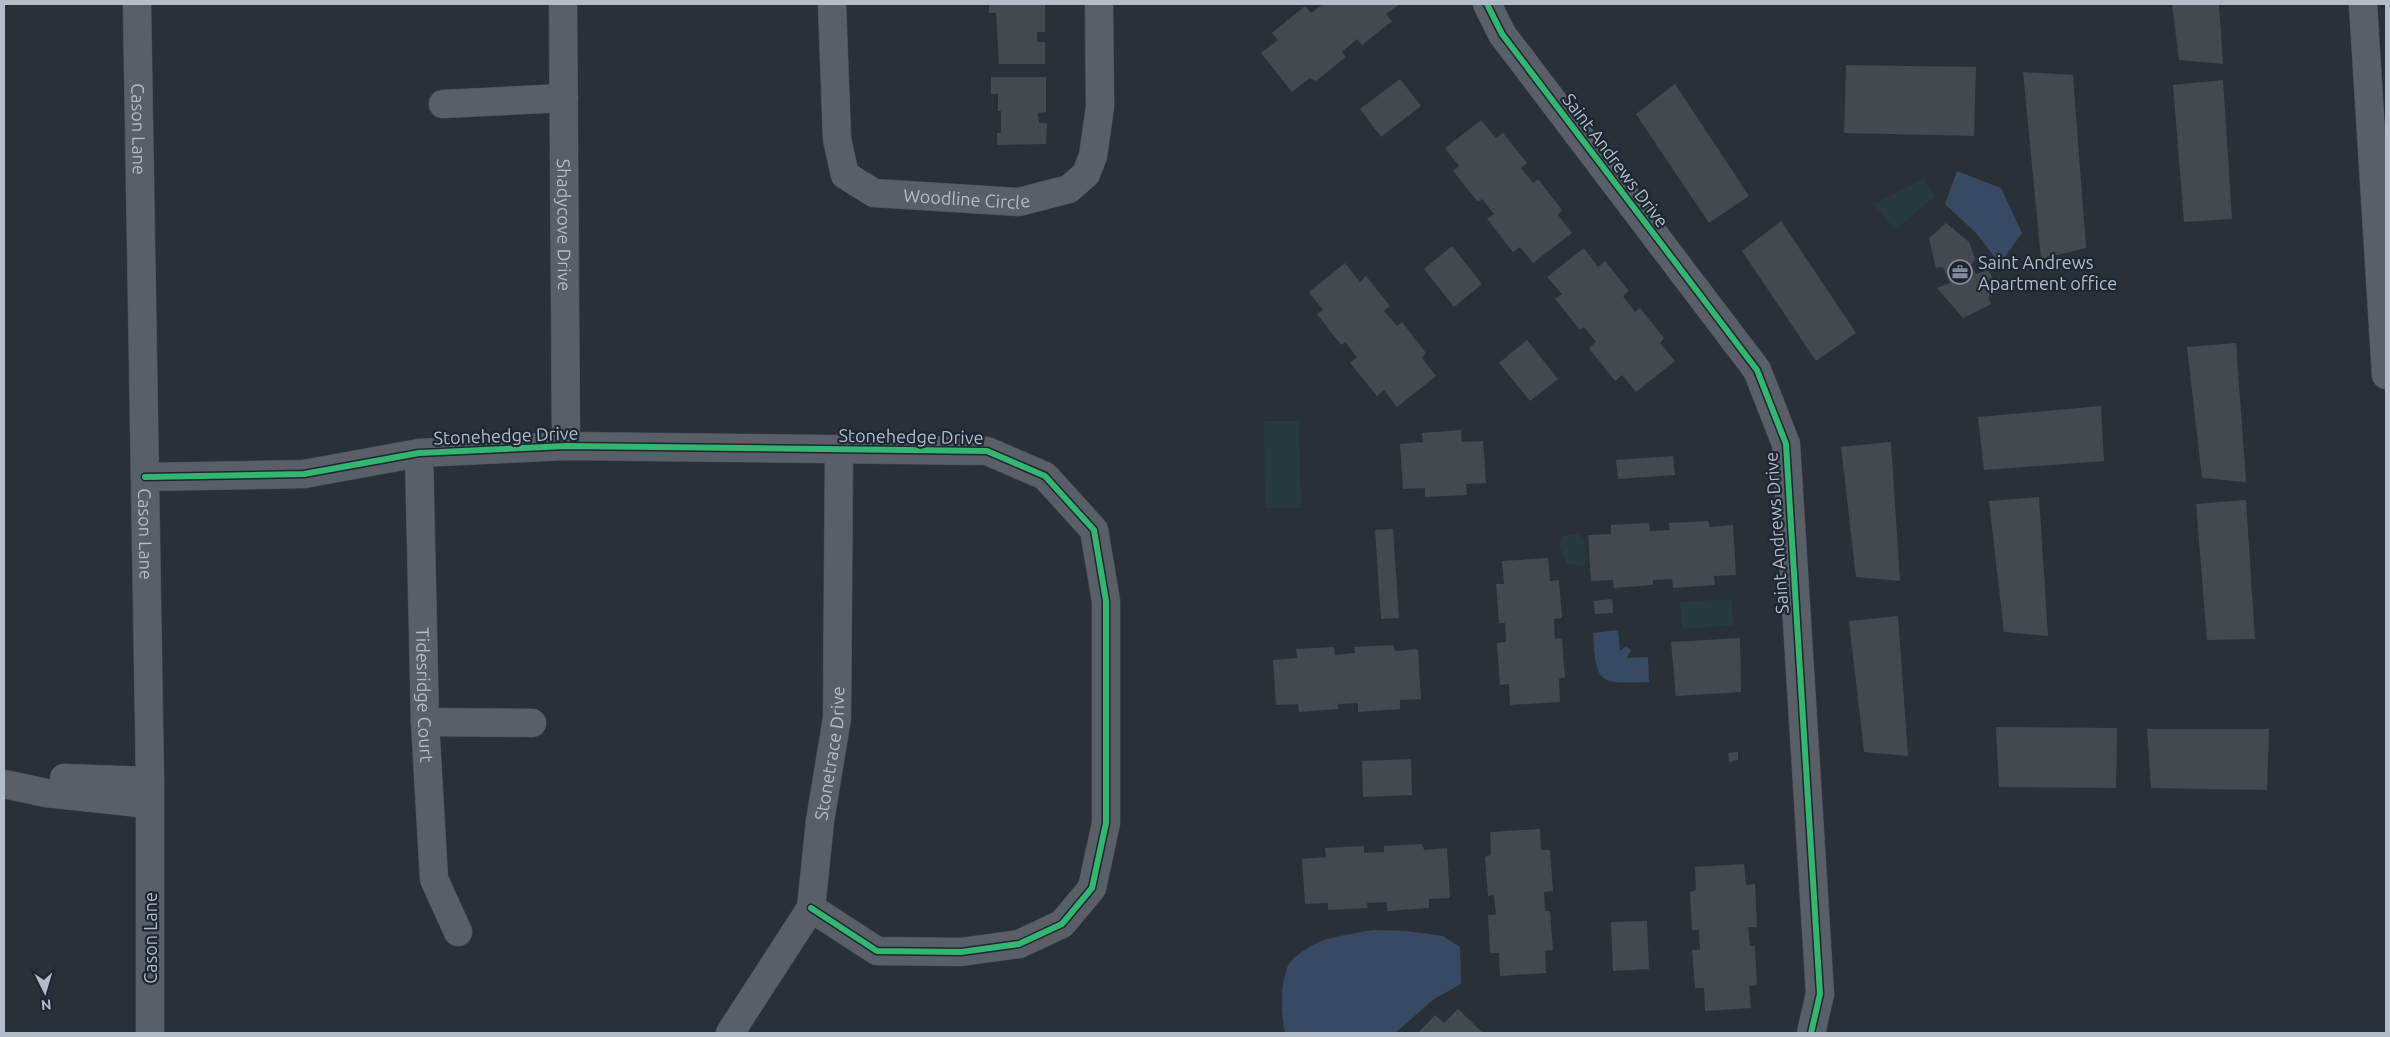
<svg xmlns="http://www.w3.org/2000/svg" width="2390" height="1037" viewBox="0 0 2390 1037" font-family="Ubuntu,sans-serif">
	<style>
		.green { fill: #273a3e }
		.water { fill: #384963 }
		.building { fill: #444950 }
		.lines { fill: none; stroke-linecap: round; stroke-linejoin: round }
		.minor-casing { stroke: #484c53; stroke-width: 29 }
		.minor { stroke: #5a5e66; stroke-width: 28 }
		.cycleway-casing { stroke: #1d2633; stroke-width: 9 }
		.cycleway { stroke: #33b770; stroke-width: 6 }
		.labels { text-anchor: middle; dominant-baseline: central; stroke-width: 4.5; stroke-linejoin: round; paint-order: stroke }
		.street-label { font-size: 18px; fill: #b4bcc9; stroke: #1d2633 }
		.poi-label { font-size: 18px; fill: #b4bcc9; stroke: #1d2633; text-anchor: start }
	</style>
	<rect width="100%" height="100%" fill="#2a3038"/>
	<g class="green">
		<polygon points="1923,179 1935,196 1895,230 1874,204"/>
		<polygon points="1264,421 1299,421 1301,508 1265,508"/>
		<polygon points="1578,534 1584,540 1586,566 1567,564 1559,546 1562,536"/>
		<polygon points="1732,599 1733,625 1682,629 1680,602"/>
	</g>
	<g class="water">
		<polygon points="1957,171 2001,188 2022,233 2000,264 1976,233 1945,204"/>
		<path d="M1618 630 1620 651 1626 646 1631 650 1627 658 1648 657 1649 682C1598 684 1596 684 1593 633Z"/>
		<path d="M1373 930 1406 931 1443 936 1460 947 1461 984 1434 999 1395 1033H1285C1281 1014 1280 987 1287 968 1292 955 1315 943 1327 939 1342 935 1358 933 1373 930Z"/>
	</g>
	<g class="building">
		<polygon points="989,4 1045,4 1045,32 1037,32 1037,42 1045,42 1045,64 999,64 996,13 989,13"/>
		<polygon points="1323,4 1400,4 1386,14 1392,21 1362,45 1357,39 1342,52 1346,57 1316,81 1310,78 1292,92 1261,53 1278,40 1272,33 1305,6 1311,13"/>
		<polygon points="2172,4 2219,4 2223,64 2179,60"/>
		<polygon points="1846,65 1976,67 1974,136 1844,133"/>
		<polygon points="2023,72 2073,75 2086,248 2041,259"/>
		<polygon points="991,77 1046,77 1046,112 1038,113 1039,123 1047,123 1046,144 997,145 997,133 1001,133 1001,111 998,111 998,94 991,94"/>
		<polygon points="1400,79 1421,106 1381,137 1360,109"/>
		<polygon points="2223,80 2232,219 2184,222 2173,85"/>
		<polygon points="1675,84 1749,196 1709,223 1636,114"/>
		<polygon points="1481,120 1496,138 1503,133 1527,163 1521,168 1533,183 1538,179 1562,210 1558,215 1572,233 1533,263 1520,247 1513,252 1487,219 1494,214 1482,199 1478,202 1453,171 1459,166 1445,148"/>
		<polygon points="1781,221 1856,333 1816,361 1742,251"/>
		<polygon points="1946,223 1969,242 1975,259 1971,265 1976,274 1988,270 2000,291 1988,297 1991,304 1963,318 1937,288 1950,283 1943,267 1936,268 1929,238"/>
		<polygon points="1452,246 1482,284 1454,307 1424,269"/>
		<polygon points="1584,248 1598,267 1605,261 1629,291 1623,296 1635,312 1640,308 1664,338 1660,343 1675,361 1636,392 1622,375 1615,381 1589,348 1596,342 1584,327 1580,330 1555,299 1562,294 1547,277"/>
		<polygon points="1345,263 1360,282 1366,276 1390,306 1384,311 1397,326 1402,322 1426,353 1422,358 1436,376 1397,407 1384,390 1377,396 1350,363 1357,357 1345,342 1341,345 1317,314 1323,310 1309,292"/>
		<polygon points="1527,340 1558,379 1530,401 1499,363"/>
		<polygon points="2236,343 2246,482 2202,478 2187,347"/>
		<polygon points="2101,406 2104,461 1984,470 1978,417"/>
		<polygon points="1461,430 1462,442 1483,441 1486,483 1466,484 1467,495 1425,497 1425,488 1403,489 1400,444 1423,442 1422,433"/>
		<polygon points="1891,442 1900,581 1856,577 1841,447"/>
		<polygon points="1673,456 1675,475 1618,479 1616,460"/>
		<polygon points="2039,497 2048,636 2004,632 1989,501"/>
		<polygon points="2246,500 2255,639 2207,640 2196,504"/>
		<polygon points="1708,521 1710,527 1733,525 1736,575 1714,576 1715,585 1673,588 1672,579 1653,580 1653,585 1614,588 1613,580 1591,581 1588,535 1611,534 1611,525 1649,523 1650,531 1670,530 1669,523"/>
		<polygon points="1393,529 1399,618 1381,619 1375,530"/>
		<polygon points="1548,558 1550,581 1559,580 1562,618 1554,619 1555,639 1562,638 1565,677 1559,679 1560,702 1510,705 1509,684 1500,685 1497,643 1506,642 1505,623 1499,623 1496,584 1504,584 1502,561"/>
		<polygon points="1612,599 1613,613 1595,614 1594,601"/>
		<polygon points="1898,616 1908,756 1864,752 1849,621"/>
		<polygon points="1740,638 1741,692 1676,696 1671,642"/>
		<polygon points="1393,645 1395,651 1418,649 1421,699 1400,700 1400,709 1358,712 1358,703 1338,704 1338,709 1299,712 1298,704 1276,705 1273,660 1297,658 1296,649 1334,647 1335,655 1355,653 1354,647"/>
		<polygon points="1996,727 2117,728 2116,788 1999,787"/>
		<polygon points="2147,729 2269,729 2267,790 2151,788"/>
		<polygon points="1738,752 1738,760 1729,762 1728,753"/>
		<polygon points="1411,759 1412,795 1363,797 1362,761"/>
		<polygon points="1540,829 1541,850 1550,850 1553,891 1544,892 1545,911 1550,911 1553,950 1545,951 1546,973 1500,976 1499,953 1490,953 1488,915 1496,915 1494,895 1488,896 1485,857 1491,855 1490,832"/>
		<polygon points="1422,844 1424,850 1447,848 1450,898 1429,899 1429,908 1387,911 1387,902 1367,903 1368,908 1328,910 1328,903 1305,904 1302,859 1326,857 1325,848 1364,846 1364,853 1384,852 1384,846"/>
		<polygon points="1744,864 1746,885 1755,884 1757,927 1748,927 1750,946 1755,946 1757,985 1749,986 1751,1008 1705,1011 1704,988 1695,988 1692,950 1700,950 1699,930 1692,930 1690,892 1696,890 1695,867"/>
		<polygon points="1647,921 1649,969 1613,971 1611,922"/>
		<polygon points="1458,1009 1483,1033 1418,1033 1435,1015 1444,1023"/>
	</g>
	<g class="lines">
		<g class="minor-casing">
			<g id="minor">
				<path id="s1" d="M137 4 150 781V1033"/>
				<path id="s2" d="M563 4 566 446"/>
				<path id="s3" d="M832 4 837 139 845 175 874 193 1019 202 1069 189 1086 174 1093 156 1100 107 1099 4"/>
				<polyline points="1487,4 1502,34 1757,370 1786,444 1820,994 1811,1033"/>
				<polyline points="2363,4 2386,375"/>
				<polyline points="443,104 564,98"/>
				<path id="s4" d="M419 453 425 722 434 879 458 932"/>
				<polyline points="145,477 304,474 419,453 566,446 987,451 1045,476 1094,530 1106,601 1106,823 1092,888 1062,924 1019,944 961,952 877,951 811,908"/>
				<polyline points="425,722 532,723"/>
				<polyline points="64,778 150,781"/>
				<polyline points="4,784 46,793 149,804"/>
				<path id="s5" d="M730 1033 811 908 820 821 837 718 839 450"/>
			</g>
		</g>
		<use href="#minor" class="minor"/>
		<g class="cycleway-casing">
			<g id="cycleway">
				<polyline points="1487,4 1502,34 1757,370 1786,444 1820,994 1811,1033"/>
				<polyline points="145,477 304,474 419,453 566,446 987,451 1045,476 1094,530 1106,601 1106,823 1092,888 1062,924 1019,944 961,952 877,951 811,908"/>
			</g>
		</g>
		<use href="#cycleway" class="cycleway"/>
	</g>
	<defs>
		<g id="office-ring" transform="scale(1.25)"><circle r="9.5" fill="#1d2633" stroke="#848b96" stroke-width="1.5"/><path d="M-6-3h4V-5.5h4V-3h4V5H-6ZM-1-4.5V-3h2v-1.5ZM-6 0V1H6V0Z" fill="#848b96"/></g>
	</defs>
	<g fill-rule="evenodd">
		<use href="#office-ring" x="1960" y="272"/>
	</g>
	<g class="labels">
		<g class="street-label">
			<text stroke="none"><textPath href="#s1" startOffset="125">Cason Lane</textPath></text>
			<text transform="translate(1616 160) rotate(53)">Saint Andrews Drive</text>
			<text stroke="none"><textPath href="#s3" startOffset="299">Woodline Circle</textPath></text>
			<text stroke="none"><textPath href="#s2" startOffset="221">Shadycove Drive</textPath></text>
			<text transform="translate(506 435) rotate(-2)">Stonehedge Drive</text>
			<text transform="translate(911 436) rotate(1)">Stonehedge Drive</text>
			<text stroke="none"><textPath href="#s1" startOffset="530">Cason Lane</textPath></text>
			<text transform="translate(1776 533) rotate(-94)">Saint Andrews Drive</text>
			<text stroke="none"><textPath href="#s4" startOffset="242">Tidesridge Court</textPath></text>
			<text stroke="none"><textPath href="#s5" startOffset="305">Stonetrace Drive</textPath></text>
			<text transform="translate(150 938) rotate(-90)">Cason Lane</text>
		</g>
		<g class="poi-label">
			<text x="1978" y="262">Saint Andrews<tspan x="1978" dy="21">Apartment office</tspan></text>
		</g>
	</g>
	<rect width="2390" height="1037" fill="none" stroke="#b4bcc9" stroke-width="10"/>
	<g transform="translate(45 992) rotate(175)" stroke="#1d2633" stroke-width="4" paint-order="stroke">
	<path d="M0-4L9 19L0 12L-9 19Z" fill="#b4bcc9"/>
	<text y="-8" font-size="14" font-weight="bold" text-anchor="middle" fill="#b4bcc9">N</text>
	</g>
</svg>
